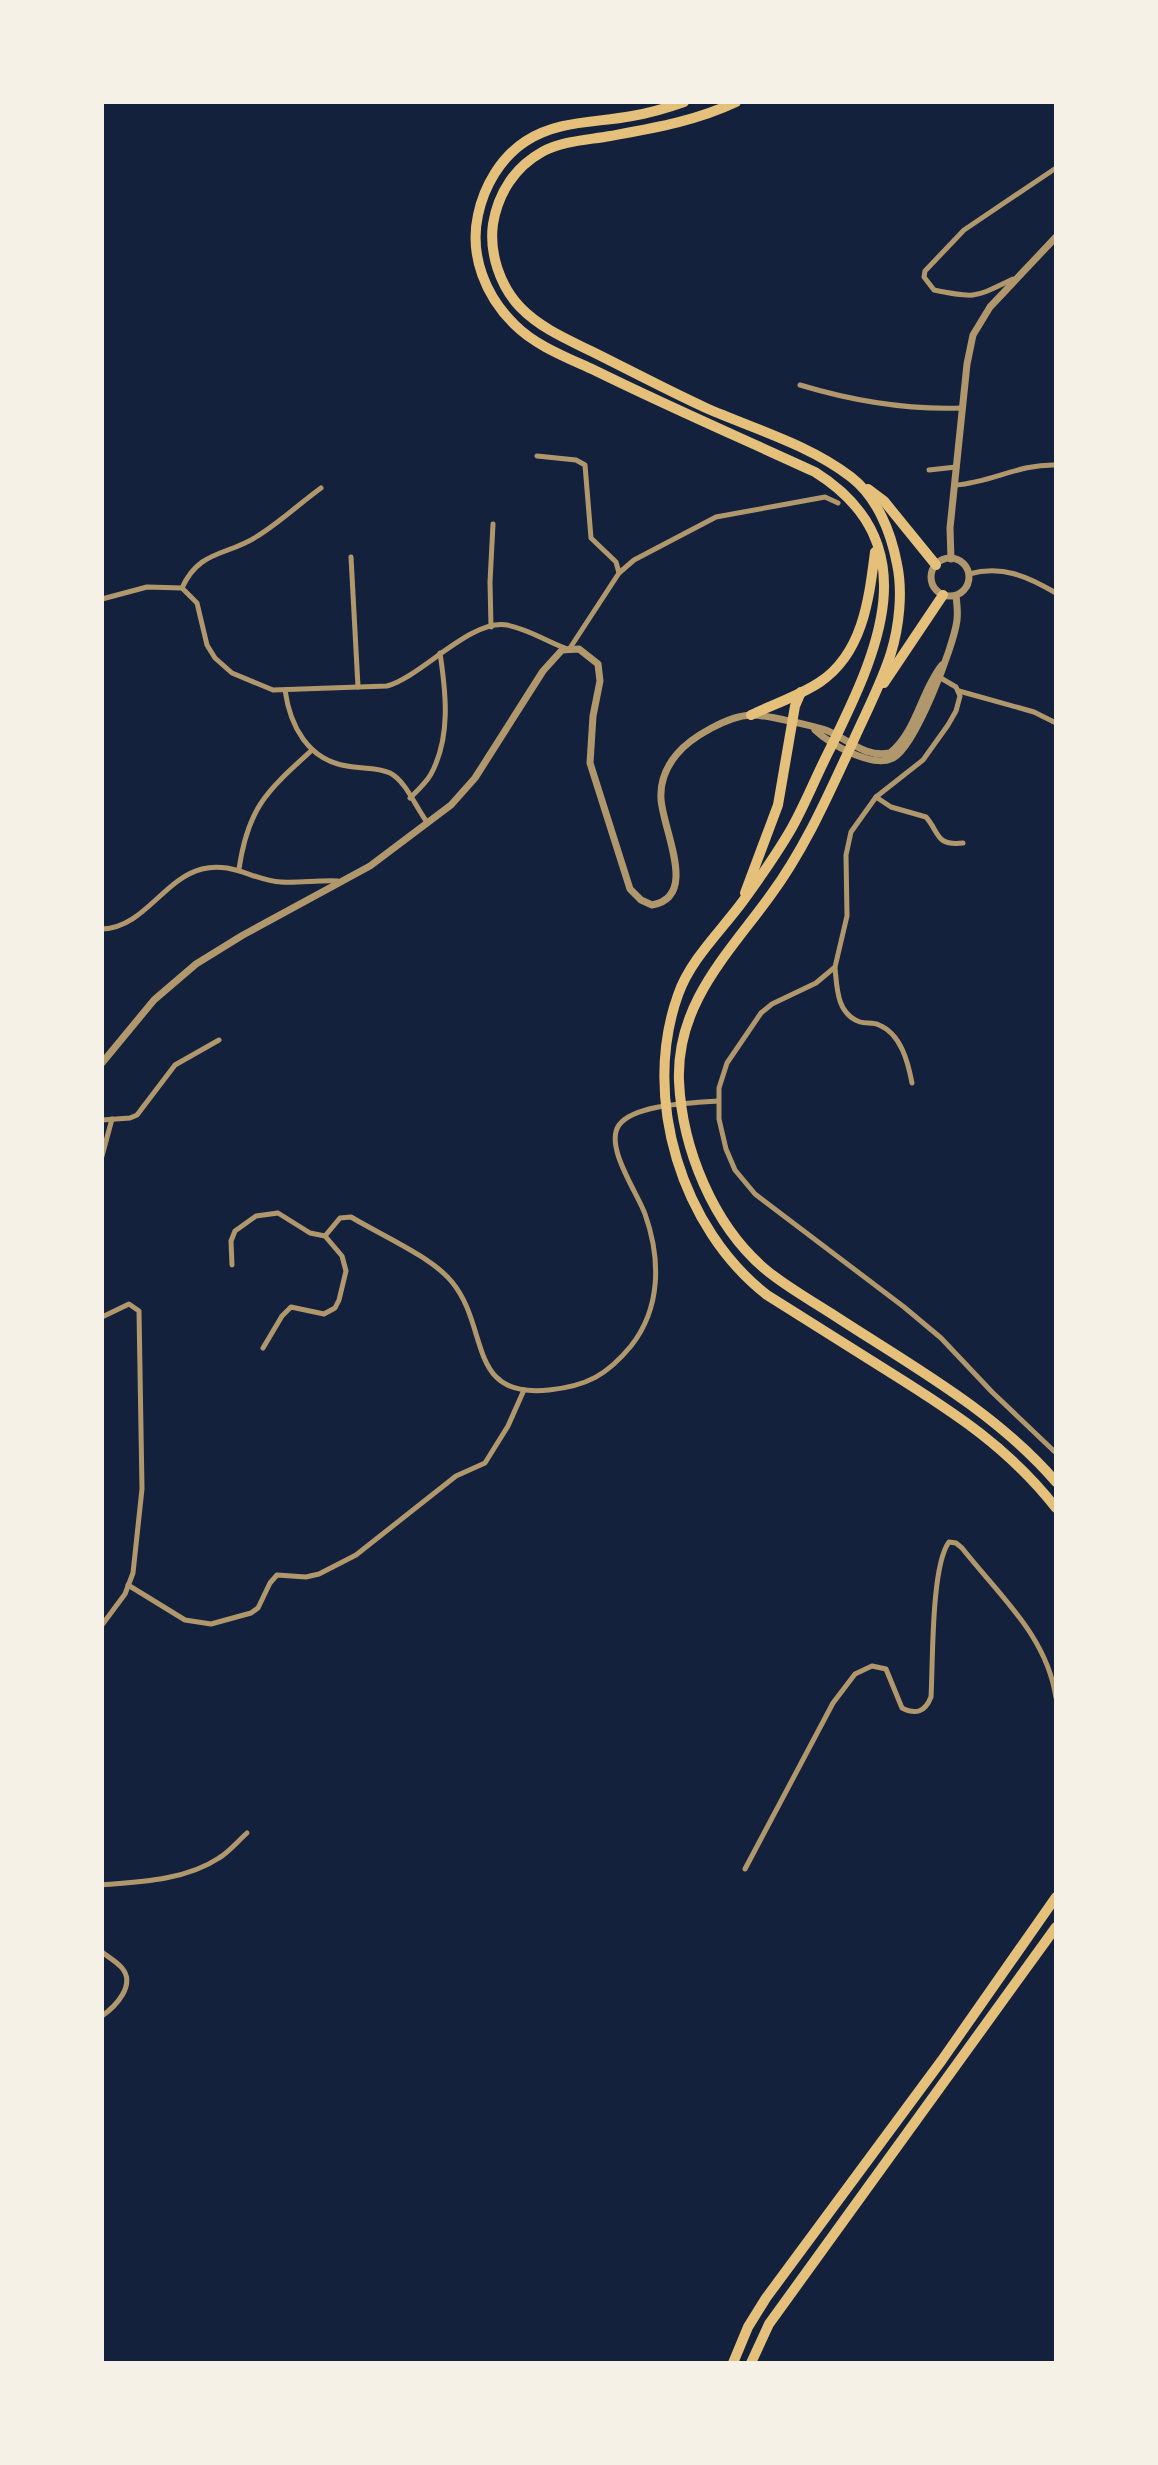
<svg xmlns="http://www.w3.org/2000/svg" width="1158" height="2465" viewBox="0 0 1158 2465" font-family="Overpass,sans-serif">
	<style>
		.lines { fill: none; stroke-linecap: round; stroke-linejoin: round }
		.minor { stroke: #b1986c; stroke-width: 5 }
		.tertiary { stroke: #b1986c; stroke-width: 7 }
		.motorway { stroke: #e5c07b; stroke-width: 10 }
	</style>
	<rect width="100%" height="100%" fill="#14213d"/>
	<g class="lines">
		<g class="minor">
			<path d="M1013 279C975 297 977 299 934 290L924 277 925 271 964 230 1056 168"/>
			<path d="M800 385C853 401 906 410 962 408"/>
			<polyline points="537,456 576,460 585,465 591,538 616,562 619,573 570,648"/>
			<polyline points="929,470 956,467"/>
			<path d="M956 485C992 482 1019 464 1056 465"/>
			<polyline points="351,557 358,687"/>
			<polyline points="619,573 634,560 716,517 825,497 838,503"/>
			<path d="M969 574C1002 565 1027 576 1056 593"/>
			<path d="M182 588C199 550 226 556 256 537 279 523 299 504 321 488"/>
			<path d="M102 599 147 587 182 588 197 603 207 645 215 658 232 673 273 690 387 686C421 677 470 619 507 625 528 629 546 641 565 648"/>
			<polyline points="491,627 490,582 493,524"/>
			<polyline points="939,677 956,687 960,696 956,711 948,725 923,760 876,797 851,832 846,855 847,916 835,967 816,983 772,1004 761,1013 727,1063 719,1088 719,1119 726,1149 735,1170 755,1194 904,1307 941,1338 992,1392 1056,1453"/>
			<path d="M285 690C290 726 308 760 347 766 361 769 377 767 390 773 406 781 416 808 427 822"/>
			<polyline points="959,691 1034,712 1056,723"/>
			<path d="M876 797 891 807 926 817C940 833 935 846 963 843"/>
			<path d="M410 798C417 791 426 783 431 774 451 737 446 693 440 653"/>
			<path d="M239 869C248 807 267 791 312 750"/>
			<path d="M102 929C145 927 163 879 202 869 232 861 254 881 281 882 300 883 319 880 338 881"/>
			<path d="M835 968C837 989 837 1014 860 1022 866 1024 873 1022 879 1025 901 1034 908 1062 912 1083"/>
			<polyline points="102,1120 130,1118 137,1115 175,1065 219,1040"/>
			<polyline points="102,1156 112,1119"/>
			<path d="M325 1236 340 1218 351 1217C379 1234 432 1257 452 1282 490 1328 466 1399 549 1390 587 1386 607 1375 631 1346 661 1308 661 1259 645 1214 637 1192 604 1146 619 1125 634 1104 693 1103 717 1101"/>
			<polyline points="232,1265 231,1241 235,1231 256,1216 278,1213 310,1233 325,1236 342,1256 346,1271 339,1300 335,1308 324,1314 291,1307 282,1316 263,1348"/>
			<polyline points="102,1317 129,1304 139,1311 142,1489 133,1573 125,1594 102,1625"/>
			<polyline points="128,1585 185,1620 211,1624 251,1613 258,1608 270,1583 277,1575 306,1577 319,1574 356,1555 456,1476 485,1463 508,1426 524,1390"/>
			<path d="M745 1869 833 1703 855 1674 872 1666 886 1669 902 1708C916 1715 925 1712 931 1697 933 1664 931 1566 949 1542L956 1543 962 1548C999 1595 1047 1636 1056 1698"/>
			<path d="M102 1885C140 1882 186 1880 219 1858 229 1852 238 1841 247 1833"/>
			<path d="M102 1952C108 1957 117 1962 122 1968 136 1985 116 2006 102 2016"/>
		</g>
		<g class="tertiary">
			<circle cx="950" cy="577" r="19"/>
			<polyline points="951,559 950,528 967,364 973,335 990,307 1056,237"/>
			<path d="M815 730C830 744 873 769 893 758 915 747 954 646 957 620 958 612 957 604 956 596"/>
			<path d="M102 1063 154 1000 196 964 243 935 370 866 451 805 475 778 543 671 562 650 579 649 598 664 600 681 593 716 590 763 630 889 641 900 652 905C699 897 663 831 661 799 660 783 666 767 677 754 691 737 728 716 751 715 762 714 818 727 828 731 849 740 865 758 890 753 917 731 921 691 942 665"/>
		</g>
		<g class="motorway">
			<path d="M684 102C667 108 650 113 632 116 595 123 559 120 526 141 501 157 484 186 478 215 469 256 486 297 515 325 536 346 568 358 594 370 667 406 741 438 815 472 930 544 877 653 830 749 816 776 805 805 790 831 776 855 759 879 743 901 721 931 690 960 678 995 641 1098 682 1229 767 1295 809 1321 850 1347 891 1373 955 1413 1009 1448 1056 1508"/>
			<path d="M736 102C696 121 654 128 610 136 588 140 561 141 542 152 515 167 498 193 493 224 489 253 500 286 520 307 541 329 571 341 597 354 633 372 669 391 706 408 754 429 808 444 851 477 877 497 891 532 897 564 903 592 899 627 891 653 881 685 864 716 851 746 827 798 804 850 770 896 728 954 676 1004 679 1081 682 1148 713 1225 765 1269 785 1286 809 1299 832 1314 910 1365 995 1411 1056 1482"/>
			<polyline points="868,489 884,501 936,565"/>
			<polyline points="884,683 943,595"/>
			<path d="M751 715C774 704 799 696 820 682 863 653 869 599 875 552"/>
			<polyline points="745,893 778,805 795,706 801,692"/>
			<polyline points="733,2363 748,2327 766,2298 942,2060 1056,1897"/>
			<polyline points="751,2363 769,2324 1056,1927"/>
		</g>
	</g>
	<rect width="1158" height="2465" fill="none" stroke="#f6f1e7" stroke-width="208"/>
</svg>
